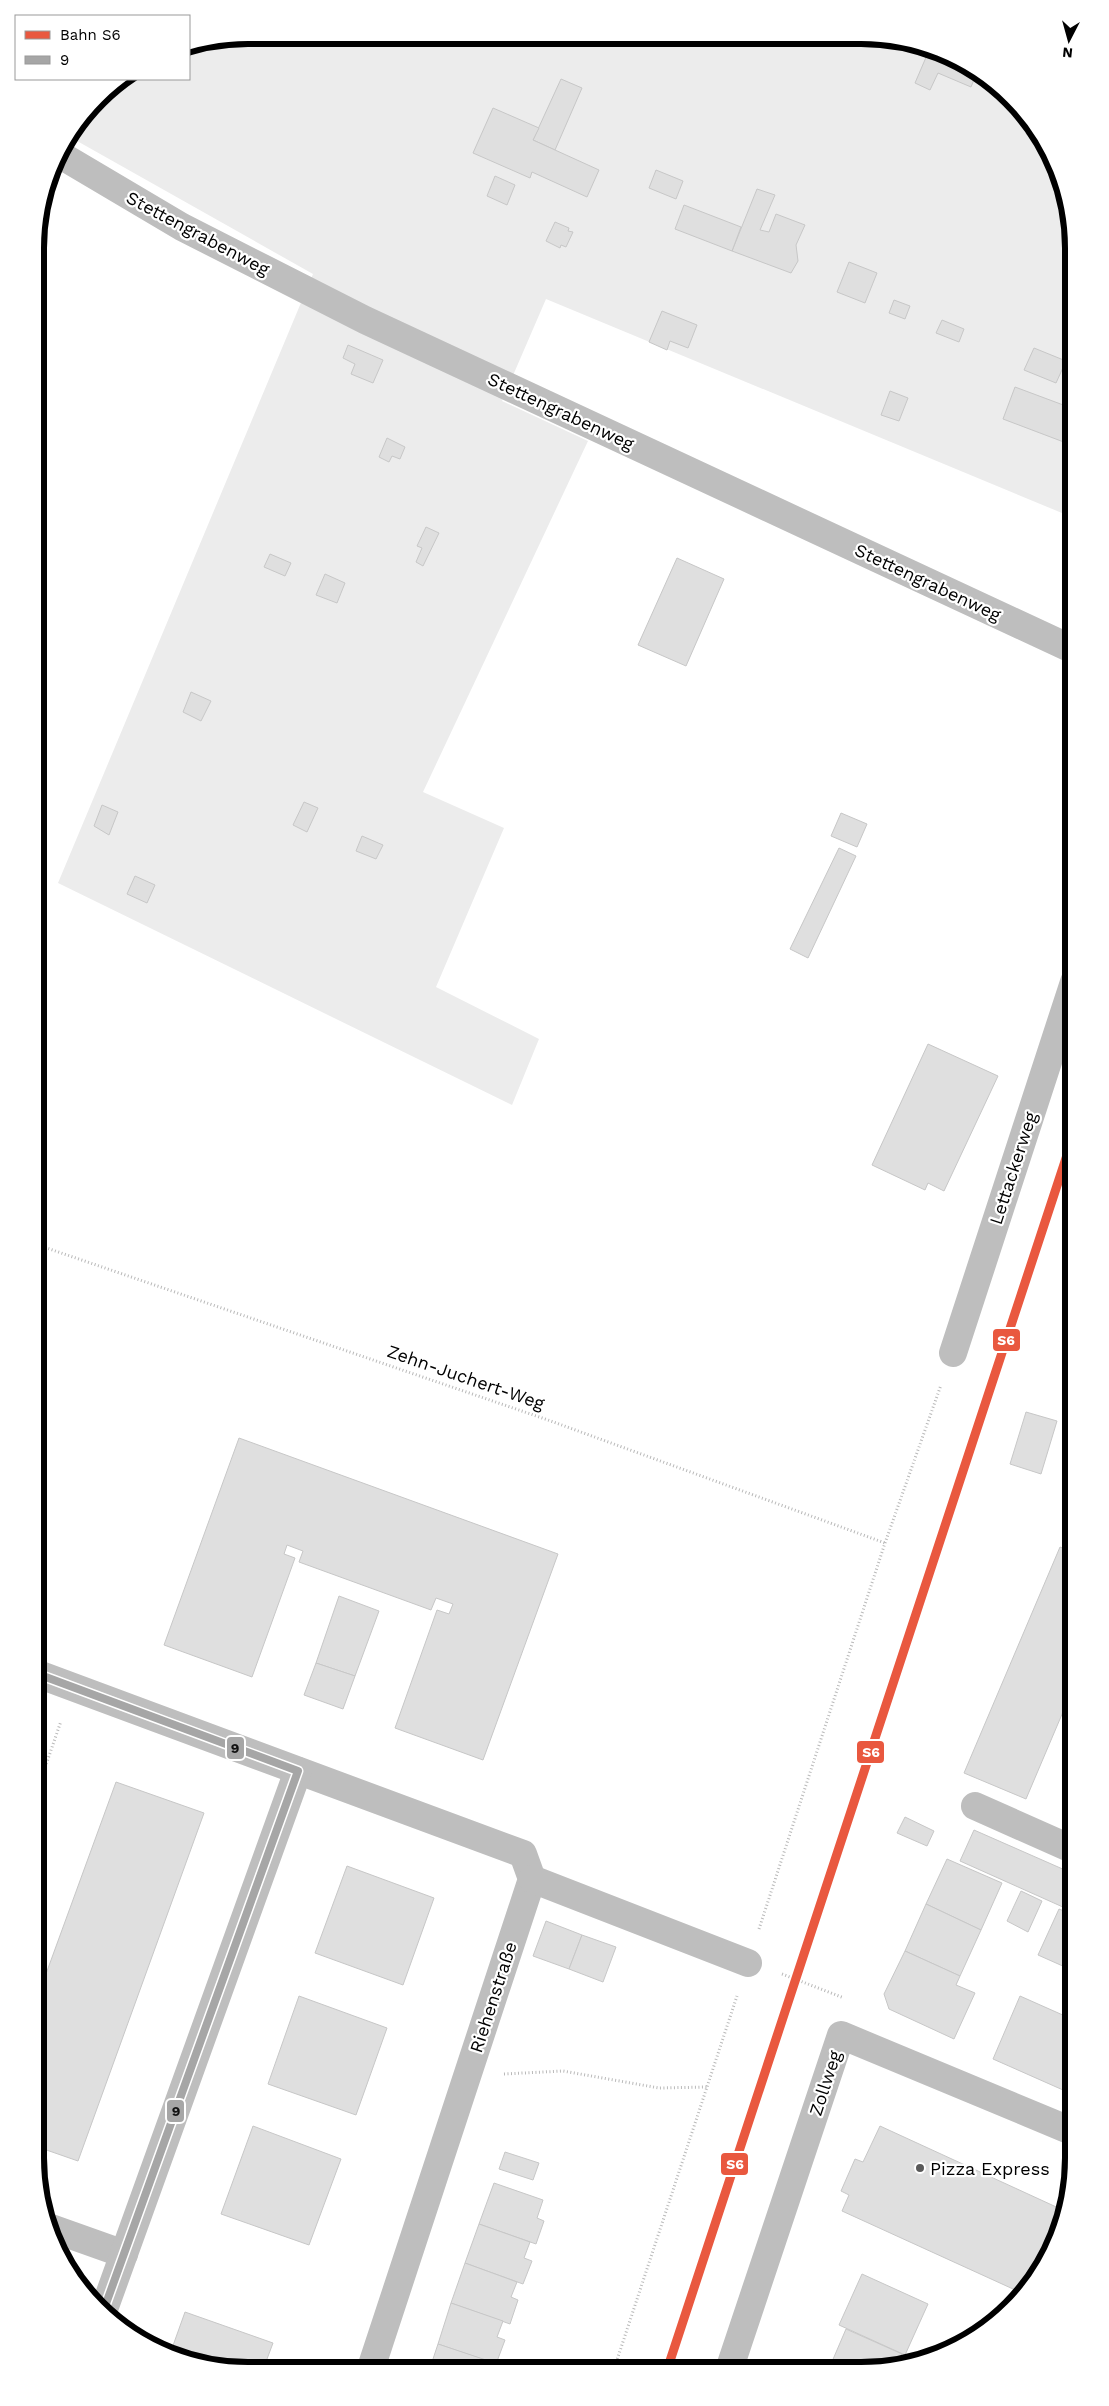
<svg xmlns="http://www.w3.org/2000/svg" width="1109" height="2406" viewBox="0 0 1109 2406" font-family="'Work Sans',sans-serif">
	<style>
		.green { fill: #ececec }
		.building { fill: #dfdfdf; stroke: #c7c7c7 }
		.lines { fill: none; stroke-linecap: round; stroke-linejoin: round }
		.path { stroke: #b9b9b9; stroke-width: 3; stroke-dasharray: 1 2.5; stroke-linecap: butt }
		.minor { stroke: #bebebe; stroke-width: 28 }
		.bus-1-casing { stroke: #fff; stroke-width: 11 }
		.bus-1 { stroke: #a6a6a6; stroke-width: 8 }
		.rail-1-casing { stroke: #fff; stroke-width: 12 }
		.rail-1 { stroke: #e9583f; stroke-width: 9 }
		.poi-dot { fill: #595959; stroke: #fff; stroke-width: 2 }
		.labels { text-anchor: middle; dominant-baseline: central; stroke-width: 4.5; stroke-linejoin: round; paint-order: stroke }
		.street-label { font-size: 18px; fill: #000; stroke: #fff }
		.poi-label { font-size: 18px; fill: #000; stroke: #fff; text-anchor: start }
		.rim { fill: none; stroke: #000; stroke-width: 6 }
		.line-badge { stroke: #fff; stroke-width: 2 }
		.badge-label { font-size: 14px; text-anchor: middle; font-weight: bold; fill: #fff }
		.pale-badge-label { font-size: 14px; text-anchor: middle; font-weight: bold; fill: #111 }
	</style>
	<rect width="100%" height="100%" fill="#fff"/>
	<polygon class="green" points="248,35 902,39 955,57 1002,88 1038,130 1067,193 1074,248 1074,518 546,299 502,401 588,441 423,792 504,828 436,987 539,1039 512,1105 58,883 313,274 70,137 107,88 122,79 189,79 189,47"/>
	<g class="building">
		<polygon points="930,48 955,57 977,72 971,87 938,73 930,90 915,83"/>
		<polygon points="561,79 582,88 555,150 533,140"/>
		<polygon points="493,108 539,128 533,140 599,170 587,197 532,172 530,178 473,153"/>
		<polygon points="1031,122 1038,130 1043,141 1026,134"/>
		<polygon points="656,170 683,181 676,199 649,188"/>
		<polygon points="495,176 515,185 507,205 487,196"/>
		<polygon points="757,189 775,195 760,230 769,232 776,214 805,225 796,245 798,261 791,273 732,251"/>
		<polygon points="684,205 741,227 732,251 675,229"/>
		<polygon points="555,222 569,228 568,231 573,232 566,247 561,245 560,248 546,241"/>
		<polygon points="849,262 877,273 865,303 837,292"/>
		<polygon points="894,300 910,306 905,319 889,313"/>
		<polygon points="662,311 697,325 688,348 670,341 667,350 649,342"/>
		<polygon points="942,320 964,329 959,342 936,333"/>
		<polygon points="348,345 383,360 373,383 351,374 355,364 343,358"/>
		<polygon points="1034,348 1066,361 1056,383 1024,370"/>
		<polygon points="1015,387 1074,409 1074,432 1069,444 1003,419"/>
		<polygon points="890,391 908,398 899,421 881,415"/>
		<polygon points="387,438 405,447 400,459 392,456 389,462 379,457"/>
		<polygon points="426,527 439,533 423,566 416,562 422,548 417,546"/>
		<polygon points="270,554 291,563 285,576 264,567"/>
		<polygon points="677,558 724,579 686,666 638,645"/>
		<polygon points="325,574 345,583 337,603 316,595"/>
		<polygon points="191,692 211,701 201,721 183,712"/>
		<polygon points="304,802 318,808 307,832 293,825"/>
		<polygon points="102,805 118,812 109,835 94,826"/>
		<polygon points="841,813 867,824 857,847 831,836"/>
		<polygon points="362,836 383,845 376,859 356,851"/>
		<polygon points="839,848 856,856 808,958 790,949"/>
		<polygon points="135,876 155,885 147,903 127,894"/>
		<polygon points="928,1044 998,1076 944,1191 928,1183 925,1190 872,1165"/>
		<polygon points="1026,1412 1057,1421 1041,1474 1010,1464"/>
		<polygon points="239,1438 558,1554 483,1760 395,1728 437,1610 449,1614 453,1604 436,1598 431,1610 299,1562 303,1551 287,1545 284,1554 295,1558 252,1677 164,1645"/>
		<polygon points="1060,1547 1074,1553 1074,1686 1026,1799 964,1773"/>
		<polygon points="339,1596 379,1611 355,1676 316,1663"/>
		<polygon points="316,1663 355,1676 343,1709 304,1695"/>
		<polygon points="116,1782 204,1813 78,2161 35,2146 35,2004"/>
		<polygon points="905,1817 934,1831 927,1846 897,1833"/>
		<polygon points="974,1830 1074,1874 1074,1912 960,1861"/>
		<polygon points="947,1859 1002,1883 981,1930 926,1904"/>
		<polygon points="347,1866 434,1898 403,1985 315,1953"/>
		<polygon points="1021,1891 1042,1901 1028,1932 1007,1921"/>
		<polygon points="926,1904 981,1930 960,1976 905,1951"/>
		<polygon points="1059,1909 1074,1915 1074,1971 1038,1955"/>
		<polygon points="546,1921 582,1935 569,1969 533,1956"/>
		<polygon points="582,1935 616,1947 603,1982 569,1969"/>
		<polygon points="905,1951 960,1976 956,1985 975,1993 954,2039 889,2009 884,1994"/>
		<polygon points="299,1996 387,2028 356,2115 268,2084"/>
		<polygon points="1020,1996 1074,2020 1074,2067 1063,2090 993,2059"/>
		<polygon points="253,2126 341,2159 309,2245 221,2214"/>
		<polygon points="880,2126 1065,2211 1058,2239 1024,2294 842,2211 849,2195 841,2191 855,2159 863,2162"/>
		<polygon points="505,2152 539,2163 533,2180 499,2169"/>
		<polygon points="494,2183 543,2200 537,2218 544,2221 536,2244 479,2224"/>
		<polygon points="479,2224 530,2242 524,2258 532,2261 523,2284 465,2263"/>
		<polygon points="465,2263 517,2282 511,2297 518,2300 510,2324 451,2303"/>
		<polygon points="862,2274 928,2304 905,2355 839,2325"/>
		<polygon points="451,2303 503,2321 497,2337 505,2340 496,2364 438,2344"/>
		<polygon points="185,2312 273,2343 264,2367 207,2367 170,2354"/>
		<polygon points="846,2329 902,2354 896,2366 861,2371 828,2371"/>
		<polygon points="438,2344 489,2361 486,2369 423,2368 424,2366 430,2368"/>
		<polygon points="759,2361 782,2371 755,2370"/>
	</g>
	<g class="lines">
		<g class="path">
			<polyline points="35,1244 548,1420 885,1543"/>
			<polyline points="35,1797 61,1721"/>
			<polyline points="759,1929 885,1543 941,1385"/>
			<polyline points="782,1974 844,1998"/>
			<polyline points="504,2074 563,2071 659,2088 707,2087"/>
			<polyline points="614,2369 737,1996"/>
		</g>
		<g class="minor">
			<polyline points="57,153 182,227 365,320 1074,650"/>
			<polyline points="953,1353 1074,982"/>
			<polyline points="35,1673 523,1854 532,1879 371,2368"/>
			<polyline points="975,1806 1074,1850"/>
			<polyline points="532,1879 748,1963"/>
			<polyline points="48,2227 124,2254"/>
			<polyline points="103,2312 298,1771"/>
			<polyline points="729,2370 841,2035 1074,2132"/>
		</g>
		<g class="bus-1-casing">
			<polyline id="bus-1" points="35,1673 298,1771 103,2312"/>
		</g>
		<use href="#bus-1" class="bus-1"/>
		<g class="rail-1-casing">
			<polyline id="rail-1" points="667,2370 1074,1134"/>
		</g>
		<use href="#rail-1" class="rail-1"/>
	</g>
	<circle class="poi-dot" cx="920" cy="2168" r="5"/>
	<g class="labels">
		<g class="street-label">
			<text transform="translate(198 233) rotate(28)">Stettengrabenweg</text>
			<text transform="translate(561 411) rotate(25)">Stettengrabenweg</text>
			<text transform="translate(928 582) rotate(25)">Stettengrabenweg</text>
			<text transform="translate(1013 1168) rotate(-72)">Lettackerweg</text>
			<text transform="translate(466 1377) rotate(19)">Zehn-Juchert-Weg</text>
			<text transform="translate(493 1997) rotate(-72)">Riehenstraße</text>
			<text transform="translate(825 2083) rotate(-72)">Zollweg</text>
		</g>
		<g class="poi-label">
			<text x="930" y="2168">Pizza Express</text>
		</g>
	</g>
	<path d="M0 0H1109V2406H0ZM248 44H861A204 204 0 0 1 1065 248V2158A204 204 0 0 1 861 2362H248A204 204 0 0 1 44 2158V248A204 204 0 0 1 248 44Z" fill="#fff" fill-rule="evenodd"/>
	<path class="rim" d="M248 44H861A204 204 0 0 1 1065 248V2158A204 204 0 0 1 861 2362H248A204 204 0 0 1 44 2158V248A204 204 0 0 1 248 44Z"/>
	<g class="line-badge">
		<rect x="992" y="1328" width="29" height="24" rx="5" fill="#e9583f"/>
		<rect x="226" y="1736" width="19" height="24" rx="5" fill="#a6a6a6"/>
		<rect x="856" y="1740" width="29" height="24" rx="5" fill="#e9583f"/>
		<rect x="166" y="2099" width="19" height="24" rx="5" fill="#a6a6a6"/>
		<rect x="720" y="2152" width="29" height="24" rx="5" fill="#e9583f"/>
	</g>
	<g class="badge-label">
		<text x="1006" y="1345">S6</text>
		<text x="871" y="1757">S6</text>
		<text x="735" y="2169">S6</text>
	</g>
	<g class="pale-badge-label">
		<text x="235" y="1753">9</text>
		<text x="176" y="2116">9</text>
	</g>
	<rect x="15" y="15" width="175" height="65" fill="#ffffff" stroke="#999999"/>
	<rect x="25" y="31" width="25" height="8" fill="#e9583f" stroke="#999999"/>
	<text x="60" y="40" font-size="15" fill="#000000">Bahn S6</text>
	<rect x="25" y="56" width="25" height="8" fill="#a6a6a6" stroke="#999999"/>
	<text x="60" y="65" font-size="15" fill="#000000">9</text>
	<g transform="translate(1069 40) rotate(186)" stroke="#ffffff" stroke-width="4" paint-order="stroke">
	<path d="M0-4L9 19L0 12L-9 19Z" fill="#000000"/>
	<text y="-8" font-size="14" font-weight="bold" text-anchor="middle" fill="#000000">N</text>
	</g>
</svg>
